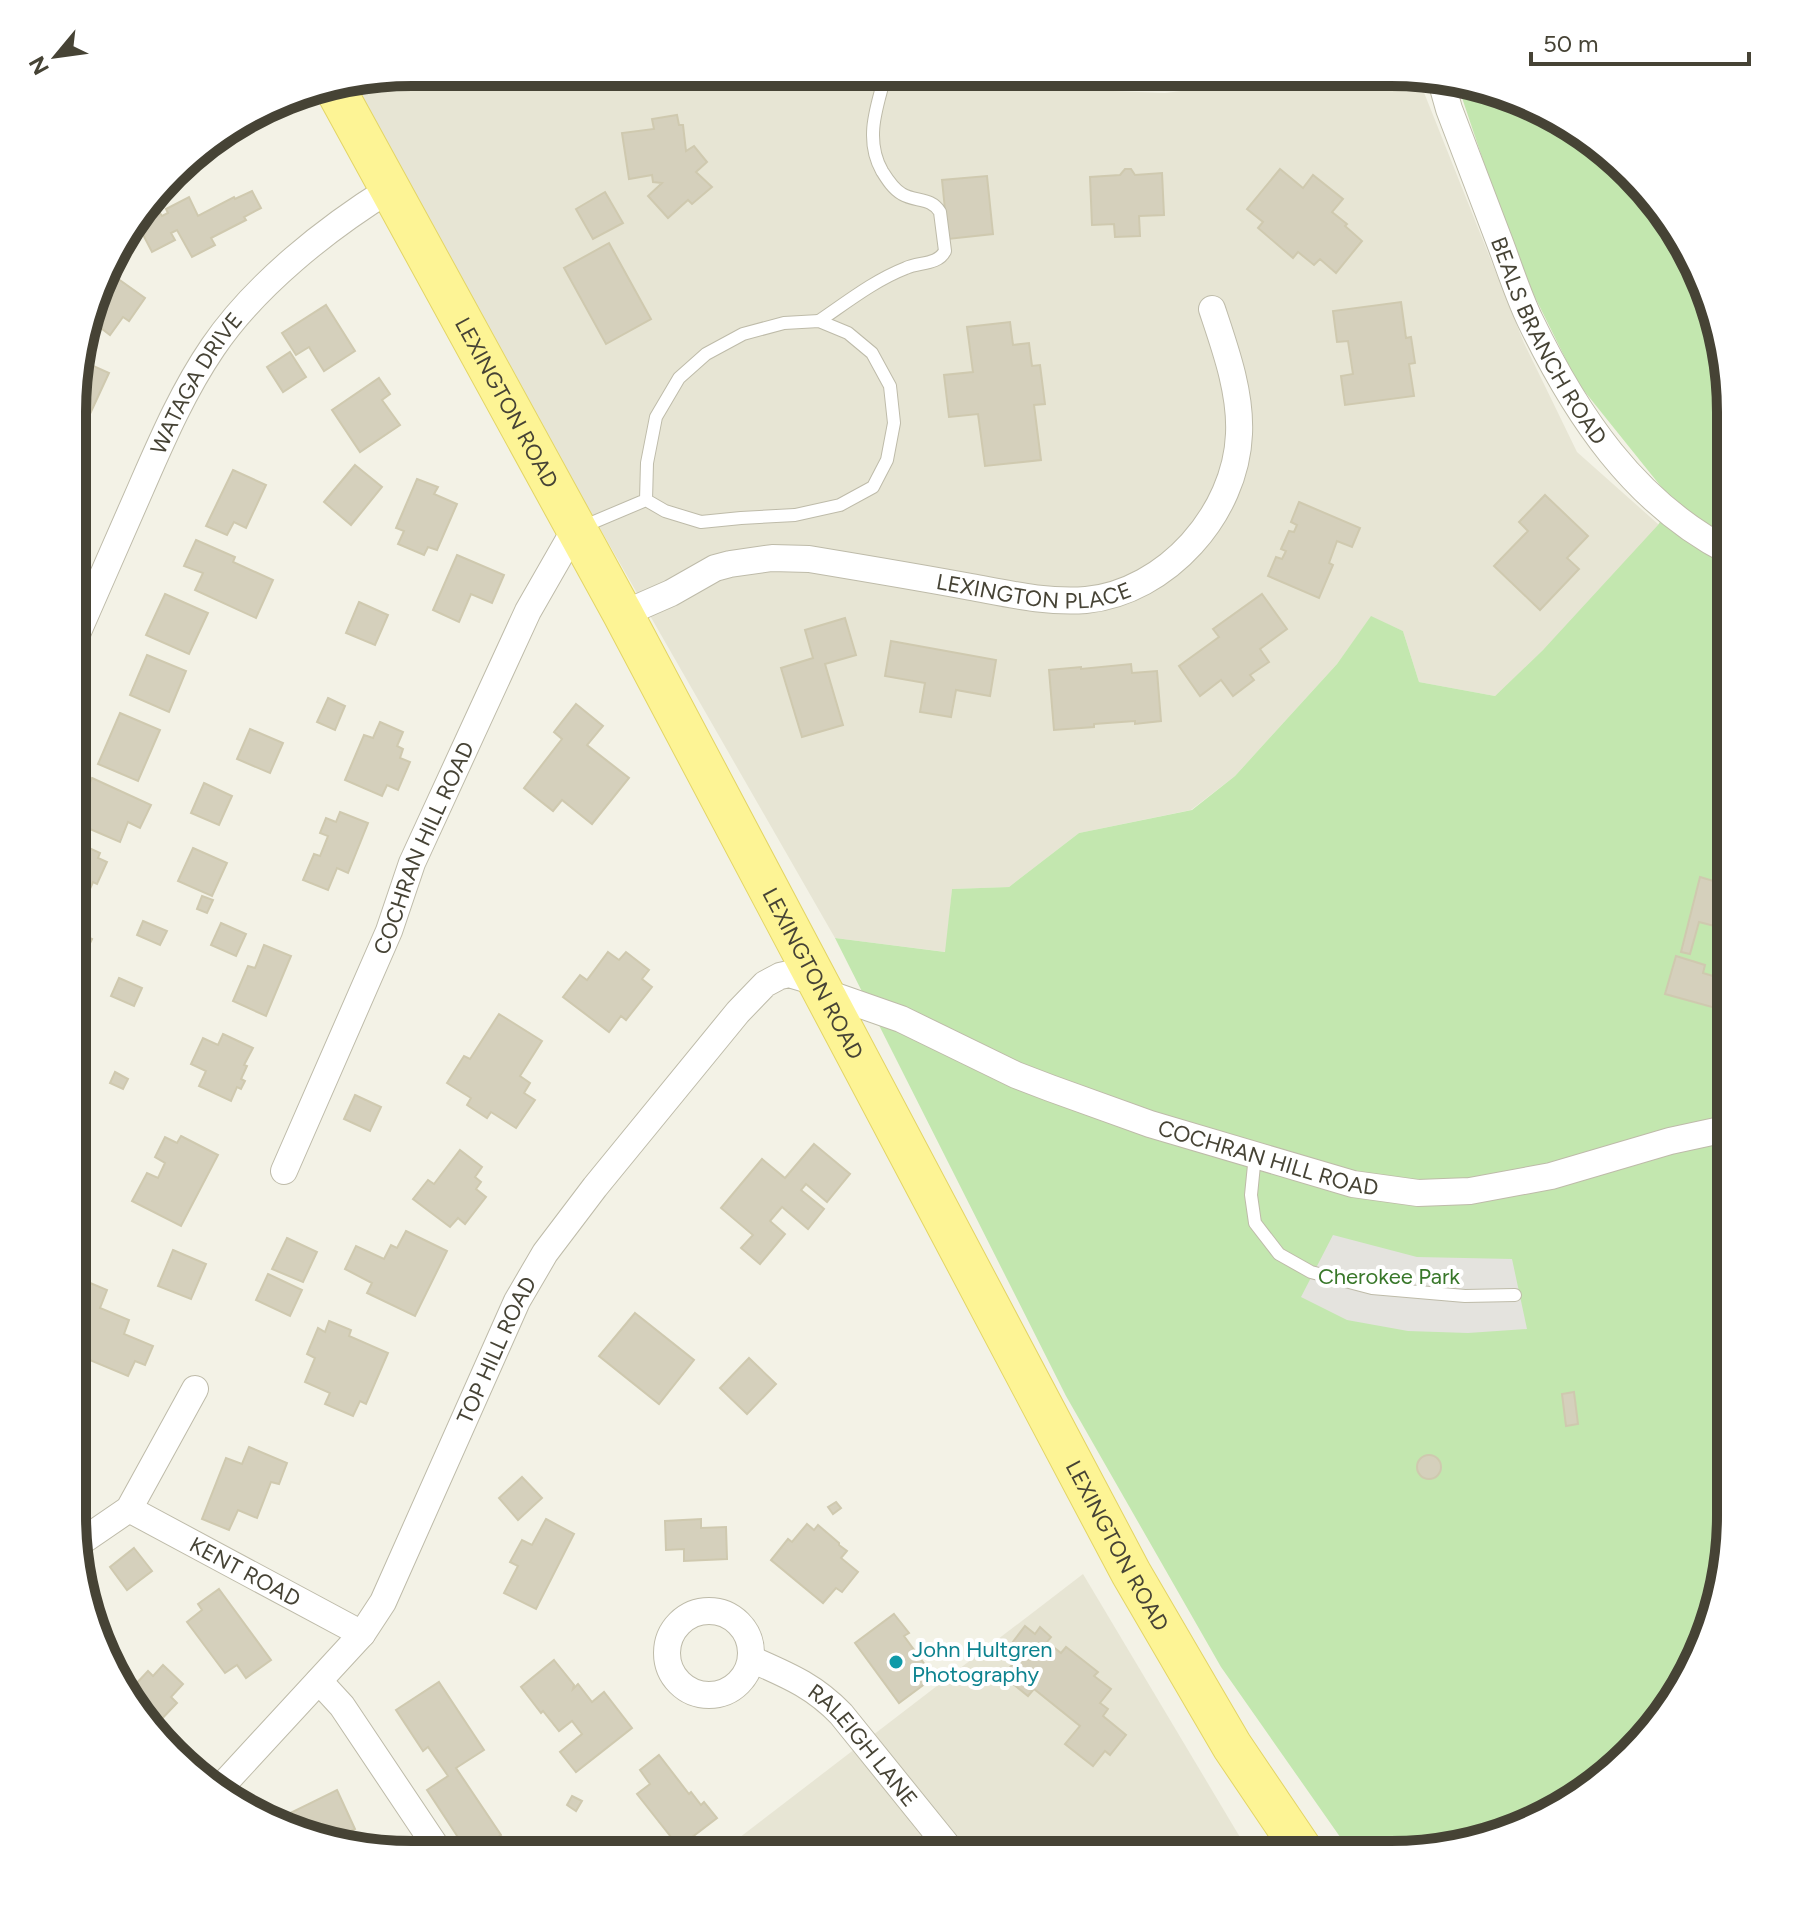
<svg xmlns="http://www.w3.org/2000/svg" width="1803" height="1927" viewBox="0 0 1803 1927" font-family="Figtree,sans-serif">
	<style>
		.residential { fill: #e7e5d4 }
		.green { fill: #c3e7af }
		.parking { fill: #e4e3de }
		.building { fill: #d5d0bc; stroke: #cfc9af; stroke-width: 2 }
		.lines { fill: none; stroke-linecap: round; stroke-linejoin: round }
		.service-casing { stroke: #bebba9; stroke-width: 14 }
		.minor-casing { stroke: #bebba9; stroke-width: 28 }
		.primary-casing { stroke: #e3d565; stroke-width: 42 }
		.service { stroke: #fff; stroke-width: 12 }
		.minor { stroke: #fff; stroke-width: 26 }
		.primary { stroke: #fdf495; stroke-width: 40 }
		.culture-dot { fill: #0f9aa8; stroke: #fff; stroke-width: 3 }
		.labels { text-anchor: middle; dominant-baseline: central; stroke-width: 8; stroke-linejoin: round; paint-order: stroke }
		.street-label { font-size: 22px; fill: #464335; stroke: #fff }
		.park-label { font-size: 22px; fill: #387729; stroke: #fff }
		.culture-label { font-size: 22px; fill: #0d838f; stroke: #fff; text-anchor: start }
		.rim { fill: none; stroke: #464335; stroke-width: 10 }
	</style>
	<rect width="100%" height="100%" fill="#f3f2e6"/>
	<g class="residential">
		<polygon points="412,72 914,73 980,86 1165,93 1310,75 1417,75 1524,343 1577,452 1667,532 1495,696 1419,682 1403,631 1371,617 1337,664 1235,776 1191,810 1079,833 1009,887 952,889 946,952 835,938 540,424 350,82"/>
		<polygon points="1083,1574 1250,1854 718,1854"/>
	</g>
	<polygon class="green" points="1457,83 1561,118 1673,223 1713,302 1730,390 1730,1537 1686,1684 1580,1797 1500,1837 1413,1854 1352,1854 1221,1667 1066,1396 835,938 945,952 952,889 1009,887 1079,833 1192,810 1235,776 1337,664 1371,616 1403,631 1419,682 1495,696 1543,650 1658,525 1667,511 1683,514 1577,382 1529,285 1486,169"/>
	<polygon class="parking" points="1333,1235 1417,1257 1512,1259 1527,1329 1468,1333 1408,1331 1347,1320 1301,1297"/>
	<g class="building">
		<polygon points="440,72 468,72 446,84"/>
		<polygon points="493,72 518,72 518,73 498,83"/>
		<polygon points="677,115 679,125 683,125 686,151 694,146 707,162 696,172 712,187 692,204 688,200 668,218 648,196 662,183 653,182 652,175 629,179 622,133 654,129 652,119"/>
		<polygon points="203,148 206,154 178,168 188,156"/>
		<polygon points="1125,169 1131,169 1135,175 1162,173 1164,215 1139,216 1140,236 1115,237 1114,224 1092,225 1090,177 1120,175"/>
		<polygon points="1280,169 1303,188 1313,175 1343,199 1332,212 1347,224 1345,226 1362,241 1336,273 1320,259 1314,265 1298,252 1293,258 1258,228 1263,222 1247,209"/>
		<polygon points="987,176 993,234 948,239 942,180"/>
		<polygon points="252,191 261,208 244,217 246,220 211,238 215,245 192,257 177,230 171,233 175,240 152,252 138,225 160,213 162,216 168,213 166,209 189,197 198,216 234,197 235,199"/>
		<polygon points="605,192 623,223 593,239 576,209"/>
		<polygon points="609,243 651,319 606,344 564,268"/>
		<polygon points="107,271 145,298 129,321 123,317 110,335 89,319"/>
		<polygon points="1401,302 1406,338 1411,337 1415,363 1409,364 1414,396 1345,405 1341,376 1353,374 1348,341 1337,342 1333,311"/>
		<polygon points="326,305 355,351 324,371 309,347 296,355 282,333"/>
		<polygon points="1010,322 1013,345 1029,343 1032,366 1040,365 1045,404 1034,405 1041,460 985,466 978,414 949,417 944,375 973,372 967,327"/>
		<polygon points="290,352 306,377 283,392 267,367"/>
		<polygon points="78,354 93,361 91,365 109,373 89,416 78,410"/>
		<polygon points="379,378 390,394 382,400 400,425 360,452 332,410"/>
		<polygon points="78,437 87,441 78,461"/>
		<polygon points="355,465 382,487 351,525 324,502"/>
		<polygon points="233,470 266,485 246,528 234,522 227,535 206,526"/>
		<polygon points="417,479 438,487 434,494 457,504 437,550 428,547 424,555 398,544 404,531 396,528"/>
		<polygon points="1545,495 1588,536 1567,558 1579,569 1540,610 1494,566 1528,531 1519,522"/>
		<polygon points="1299,502 1360,528 1352,547 1337,541 1329,563 1333,565 1319,598 1268,576 1276,557 1282,559 1286,551 1281,549 1289,531 1294,532 1297,525 1291,522"/>
		<polygon points="196,540 235,557 233,562 273,580 256,618 195,590 203,573 184,566"/>
		<polygon points="457,555 504,575 492,603 471,594 459,622 433,610"/>
		<polygon points="165,594 208,613 189,654 146,635"/>
		<polygon points="1262,594 1287,629 1260,649 1269,662 1250,675 1254,680 1233,696 1221,680 1200,696 1179,666 1219,637 1213,629"/>
		<polygon points="359,602 388,615 375,645 346,633"/>
		<polygon points="845,618 856,655 825,664 843,725 802,737 781,668 813,658 805,630"/>
		<polygon points="891,641 996,660 990,696 956,690 951,717 920,712 925,683 885,676"/>
		<polygon points="147,655 186,671 169,712 130,695"/>
		<polygon points="1131,664 1132,673 1157,671 1161,721 1135,724 1135,721 1094,724 1094,727 1054,730 1049,670 1081,667 1081,669"/>
		<polygon points="328,698 345,706 335,730 317,722"/>
		<polygon points="576,704 603,726 587,745 629,778 592,824 562,800 553,811 524,788 562,739 554,732"/>
		<polygon points="120,713 160,730 138,781 98,764"/>
		<polygon points="380,722 403,732 397,746 403,749 400,758 410,762 398,790 387,785 382,796 345,780 364,735 373,738"/>
		<polygon points="250,729 283,743 270,773 237,759"/>
		<polygon points="92,778 151,805 140,828 128,822 120,842 76,823 76,813"/>
		<polygon points="204,783 232,796 219,825 191,813"/>
		<polygon points="340,812 368,823 348,873 337,868 328,890 303,880 314,854 320,856 328,836 320,833 326,818 336,822"/>
		<polygon points="76,842 100,853 98,858 107,862 97,884 93,882 86,898 76,893"/>
		<polygon points="193,848 227,863 212,896 178,881"/>
		<polygon points="1700,877 1730,886 1730,930 1699,922 1690,954 1681,952"/>
		<polygon points="202,896 213,900 207,913 197,909"/>
		<polygon points="143,921 167,931 160,945 137,935"/>
		<polygon points="221,923 246,934 236,956 211,945"/>
		<polygon points="76,932 92,939 76,973 75,973"/>
		<polygon points="264,945 291,956 266,1016 233,1001 248,966 255,968"/>
		<polygon points="608,952 619,960 626,952 649,970 642,979 652,987 626,1020 621,1016 609,1032 563,997 580,975 587,980"/>
		<polygon points="1676,956 1705,965 1703,973 1730,981 1730,1012 1665,994"/>
		<polygon points="119,978 142,988 134,1006 111,996"/>
		<polygon points="499,1014 542,1041 520,1076 530,1083 524,1093 535,1100 516,1128 491,1112 487,1118 467,1105 471,1098 447,1083 464,1056 470,1059"/>
		<polygon points="223,1034 253,1048 244,1065 247,1066 241,1079 245,1081 241,1089 237,1087 231,1101 199,1086 206,1071 191,1064 203,1038 218,1045"/>
		<polygon points="115,1072 128,1079 123,1089 110,1083"/>
		<polygon points="355,1095 381,1107 370,1131 344,1119"/>
		<polygon points="181,1136 218,1155 181,1226 132,1201 147,1173 158,1178 165,1163 155,1157 165,1137 177,1143"/>
		<polygon points="814,1144 850,1174 827,1202 806,1184 801,1190 824,1209 808,1229 782,1207 770,1221 785,1234 760,1264 741,1248 753,1235 721,1208 762,1159 785,1178"/>
		<polygon points="460,1150 482,1167 475,1177 481,1182 476,1189 486,1197 465,1224 458,1218 450,1227 413,1199 428,1180 434,1184"/>
		<polygon points="406,1231 447,1251 415,1316 367,1293 372,1283 345,1269 356,1246 384,1259 391,1245 397,1248"/>
		<polygon points="287,1238 317,1252 303,1282 272,1269"/>
		<polygon points="173,1250 206,1264 191,1299 158,1286"/>
		<polygon points="268,1274 302,1290 290,1316 256,1300"/>
		<polygon points="83,1280 107,1290 100,1308 129,1320 124,1334 153,1346 145,1365 135,1361 128,1376 90,1360 87,1369 74,1363 74,1302"/>
		<polygon points="635,1313 694,1360 659,1404 599,1356"/>
		<polygon points="329,1321 351,1330 349,1336 388,1353 366,1404 360,1401 353,1416 325,1404 330,1393 305,1382 315,1358 307,1354 318,1328 325,1332"/>
		<polygon points="749,1358 776,1384 747,1414 720,1388"/>
		<polygon points="1574,1392 1578,1424 1566,1426 1562,1394"/>
		<polygon points="1729,1421 1730,1421 1730,1444 1724,1441 1720,1431 1723,1425"/>
		<polygon points="249,1447 287,1463 279,1484 271,1482 257,1518 238,1510 229,1530 202,1519 226,1458 242,1464"/>
		<circle cx="1429" cy="1467" r="12"/>
		<polygon points="522,1477 542,1498 518,1520 499,1498"/>
		<polygon points="836,1502 841,1508 833,1514 828,1507"/>
		<polygon points="546,1519 574,1534 536,1609 504,1593 518,1566 510,1562 522,1540 532,1545"/>
		<polygon points="701,1519 701,1528 726,1527 727,1559 684,1561 684,1549 666,1550 665,1521"/>
		<polygon points="807,1524 814,1530 818,1525 839,1543 839,1545 847,1551 841,1558 858,1572 842,1592 836,1588 823,1603 771,1560 788,1539 792,1542"/>
		<polygon points="134,1548 152,1571 127,1590 110,1567"/>
		<polygon points="219,1589 271,1660 246,1678 237,1665 225,1673 187,1622 202,1610 198,1604"/>
		<polygon points="894,1614 909,1633 904,1636 934,1677 899,1703 855,1643"/>
		<polygon points="1025,1626 1035,1634 1040,1627 1051,1637 1047,1642 1061,1653 1066,1647 1098,1672 1094,1676 1111,1689 1100,1703 1108,1709 1103,1716 1126,1735 1110,1755 1105,1751 1093,1766 1065,1744 1080,1726 1034,1689 1028,1696 1003,1676 1023,1651 1012,1643"/>
		<polygon points="554,1660 574,1685 573,1689 578,1684 592,1702 604,1692 632,1728 576,1772 560,1752 582,1734 572,1721 559,1731 543,1711 541,1713 521,1687"/>
		<polygon points="109,1664 134,1686 148,1671 153,1676 163,1665 183,1684 171,1697 177,1703 154,1727 130,1704"/>
		<polygon points="439,1682 484,1750 456,1768 501,1835 473,1854 469,1854 427,1790 448,1776 428,1747 423,1751 396,1710"/>
		<polygon points="659,1755 689,1794 691,1792 701,1805 704,1802 717,1818 679,1847 637,1794 650,1784 640,1770"/>
		<polygon points="337,1790 355,1829 336,1838 330,1836 329,1834 326,1835 276,1820"/>
		<polygon points="572,1796 582,1801 576,1811 567,1805"/>
	</g>
	<g class="lines">
		<g class="service-casing">
			<g id="service">
				<path d="M819 321C847 302 875 280 906 268 919 262 938 265 945 251L940 212C931 197 915 202 902 194 893 189 887 179 882 171 864 139 877 106 886 73"/>
				<polyline points="582,527 646,500 665,511 701,522 741,518 795,515 840,505 873,487 887,460 894,423 890,386 872,353 848,333 819,321 784,323 743,334 706,354 679,378 656,417 647,463 646,500"/>
				<polyline points="1255,1155 1251,1195 1255,1223 1279,1254 1311,1272 1372,1288 1465,1296 1515,1295"/>
			</g>
		</g>
		<g class="minor-casing">
			<g id="minor">
				<path id="s1" d="M1440 77 1449 109C1465 151 1481 193 1497 235 1508 263 1517 293 1530 320 1576 415 1634 503 1730 552"/>
				<path id="s2" d="M623 614 671 593 715 568 730 564 772 558 809 559C863 568 917 577 971 587 1009 594 1047 603 1086 600 1167 592 1236 513 1239 434 1241 392 1225 348 1212 309"/>
				<path id="s3" d="M77 634C98 585 120 537 141 488 162 440 183 391 213 347 255 285 327 228 390 189"/>
				<path id="s4" d="M284 1171 389 931 412 863 528 611 575 529"/>
				<path id="s5" d="M129 1509 362 1634"/>
				<polyline points="75,1546 129,1509 195,1389"/>
				<circle cx="709" cy="1653" r="42"/>
				<path id="s6" d="M751 1659C787 1675 813 1685 841 1714L954 1854"/>
				<polyline points="319,1681 342,1706 441,1854"/>
				<path id="s7" d="M220 1788 362 1634 383 1602 517 1301 545 1253 595 1187 738 1012 765 984 780 976 789 974 806 979 824 992 901 1019 1016 1075 1050 1088 1150 1124 1353 1184 1418 1193 1470 1191 1551 1176 1670 1141 1730 1128"/>
			</g>
		</g>
		<g class="primary-casing">
			<g id="primary">
				<path id="s8" d="M333 85 623 614 1131 1573 1232 1746 1305 1854"/>
			</g>
		</g>
		<use href="#service" class="service"/>
		<use href="#minor" class="minor"/>
		<use href="#primary" class="primary"/>
	</g>
	<circle class="culture-dot" cx="896" cy="1662" r="8"/>
	<g class="labels">
		<g class="street-label">
			<text stroke="none"><textPath href="#s1" startOffset="286">BEALS BRANCH ROAD</textPath></text>
			<text stroke="none"><textPath href="#s3" startOffset="278">WATAGA DRIVE</textPath></text>
			<text stroke="none"><textPath href="#s8" startOffset="362">LEXINGTON ROAD</textPath></text>
			<text stroke="none"><textPath href="#s2" startOffset="426">LEXINGTON PLACE</textPath></text>
			<text stroke="none"><textPath href="#s4" startOffset="352">COCHRAN HILL ROAD</textPath></text>
			<text stroke="none"><textPath href="#s8" startOffset="1010">LEXINGTON ROAD</textPath></text>
			<text stroke="none"><textPath href="#s7" startOffset="1522">COCHRAN HILL ROAD</textPath></text>
			<text stroke="none"><textPath href="#s7" startOffset="524">TOP HILL ROAD</textPath></text>
			<text stroke="none"><textPath href="#s8" startOffset="1658">LEXINGTON ROAD</textPath></text>
			<text stroke="none"><textPath href="#s5" startOffset="132">KENT ROAD</textPath></text>
			<text stroke="none"><textPath href="#s6" startOffset="144">RALEIGH LANE</textPath></text>
		</g>
		<g class="park-label">
			<text x="1389" y="1276">Cherokee Park</text>
		</g>
		<g class="culture-label">
			<text x="912" y="1649">John Hultgren<tspan x="912" dy="25">Photography</tspan></text>
		</g>
	</g>
	<path d="M0 0H1803V1927H0ZM412 86H1391A326 326 0 0 1 1717 412V1515A326 326 0 0 1 1391 1841H412A326 326 0 0 1 86 1515V412A326 326 0 0 1 412 86Z" fill="#fff" fill-rule="evenodd"/>
	<path class="rim" d="M412 86H1391A326 326 0 0 1 1717 412V1515A326 326 0 0 1 1391 1841H412A326 326 0 0 1 86 1515V412A326 326 0 0 1 412 86Z"/>
	<g transform="translate(56 56) rotate(241)" stroke="#ffffff" stroke-width="6" paint-order="stroke">
	<path d="M0-6L14 30L0 20L-14 30Z" fill="#464335"/>
	<text y="-12" font-size="22" font-weight="bold" text-anchor="middle" fill="#464335">N</text>
	</g>
	<path d="M1531 52v12h218v-12" fill="none" stroke="#464335" stroke-width="4"/>
	<text x="1543" y="52" font-size="24" fill="#464335" stroke="#ffffff" stroke-width="6" paint-order="stroke">50 m</text>
</svg>
